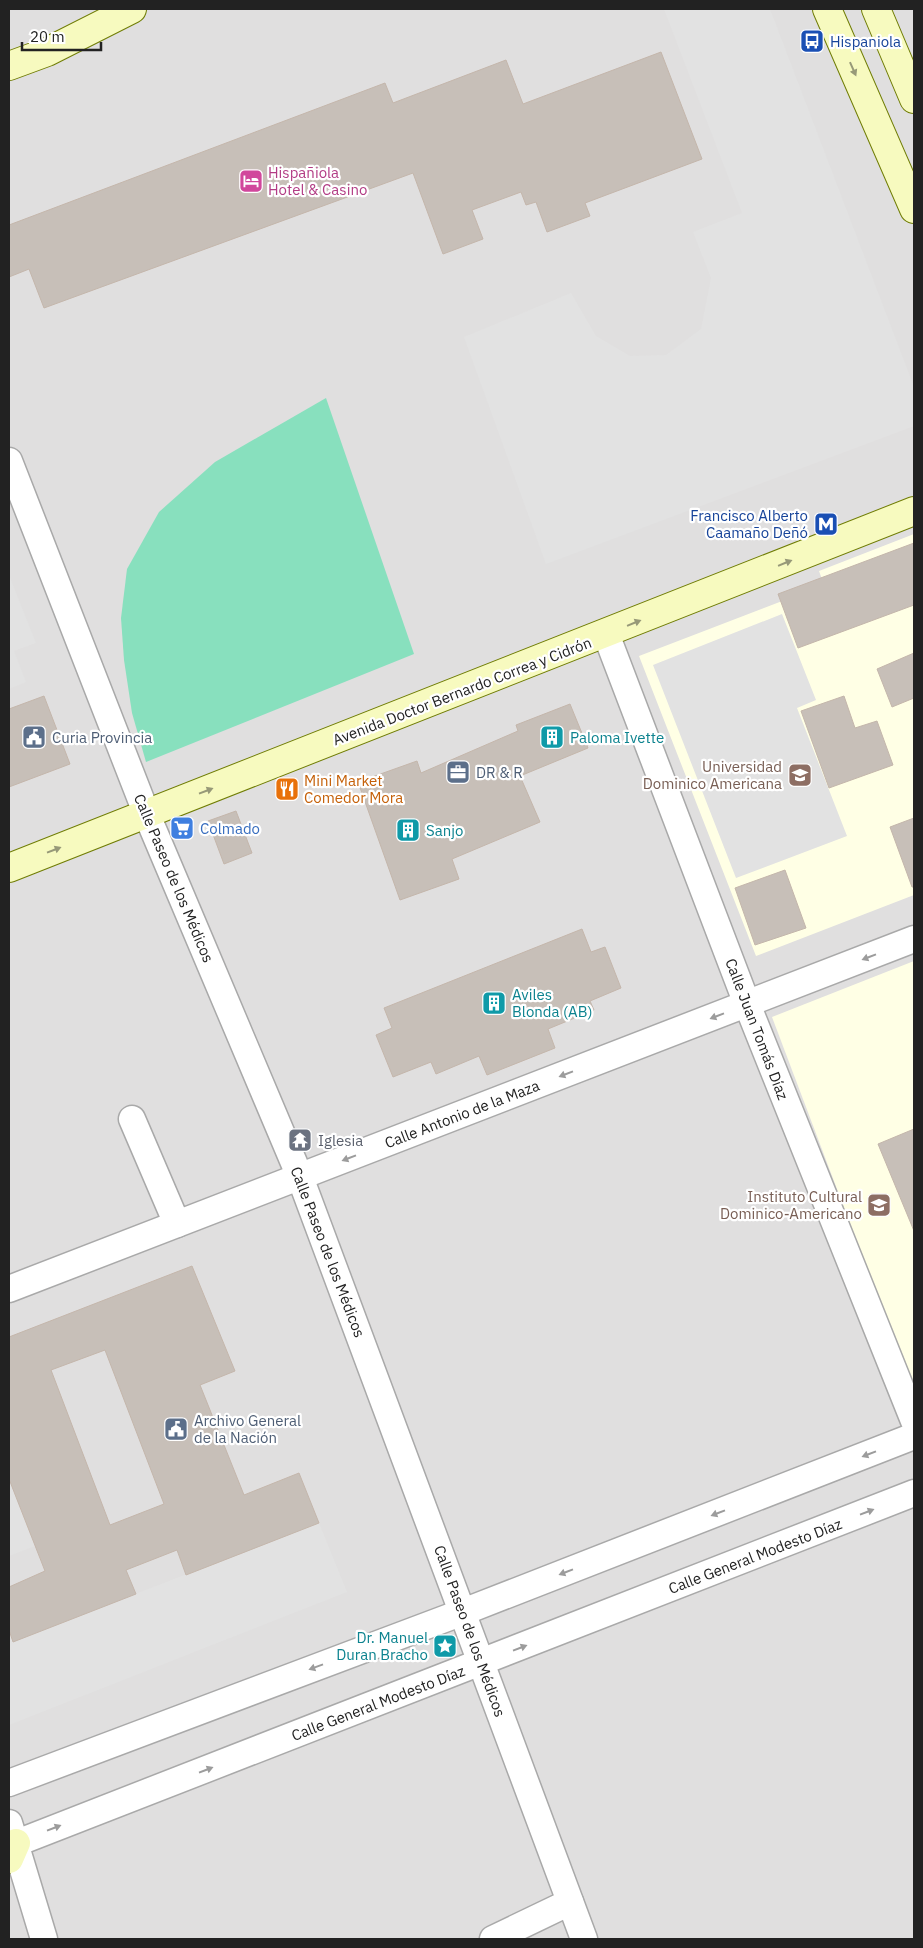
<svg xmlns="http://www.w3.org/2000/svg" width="923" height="1948" viewBox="0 0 923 1948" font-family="'IBM Plex Sans',sans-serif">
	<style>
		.residential { fill: #e0dfdf }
		.education { fill: #ffffe5 }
		.pitch { fill: #88e0be }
		.parking { fill: #e2e2e2 }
		.building { fill: #c7bfb8; stroke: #c4b6ab; fill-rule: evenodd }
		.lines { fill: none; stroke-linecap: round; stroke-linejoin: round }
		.street-casing { stroke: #a9a9a9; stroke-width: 29 }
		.secondary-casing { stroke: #707d05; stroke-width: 30 }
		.street { stroke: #fff; stroke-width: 26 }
		.secondary { stroke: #f7fabf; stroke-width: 28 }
		.oneway { fill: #979978 }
		.oneway2 { fill: #9c9c9c }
		.labels { text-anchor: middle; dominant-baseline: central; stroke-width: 4.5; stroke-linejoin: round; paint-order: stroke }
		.transit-label { font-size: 15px; fill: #164399; stroke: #fff; text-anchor: start }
		.hotel-label { font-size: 15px; fill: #b23c85; stroke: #fff; text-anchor: start }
		.street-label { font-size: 15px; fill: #222; stroke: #fff }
		.service-label { font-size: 15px; fill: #4e5e75; stroke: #fff; text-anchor: start }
		.culture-label { font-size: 15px; fill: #0d838f; stroke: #fff; text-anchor: start }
		.education-label { font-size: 15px; fill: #785e54; stroke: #fff; text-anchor: end }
		.food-label { font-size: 15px; fill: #c56008; stroke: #fff; text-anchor: start }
		.shop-label { font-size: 15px; fill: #366cbe; stroke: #fff; text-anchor: start }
		.worship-label { font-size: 15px; fill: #5b616d; stroke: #fff; text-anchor: start }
	</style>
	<rect width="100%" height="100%" fill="#f2efe9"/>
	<rect class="residential" x="9" y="9" width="905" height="1930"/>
	<g class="education">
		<polygon points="914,534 914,895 756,956 639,656 824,585 819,571"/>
		<polygon points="914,961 914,1393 772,1017"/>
	</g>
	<polygon class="pitch" points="326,398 414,654 146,762 132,713 124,660 121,618 127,569 159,512 215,462"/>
	<g class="parking">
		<polygon points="664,9 770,9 914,387 914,426 546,564 464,337 571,293 596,336 630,356 666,355 701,329 711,278 693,232 742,213"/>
		<polygon points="9,575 36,643 14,651 26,682 9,689"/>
		<polygon points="782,614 816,700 797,708 847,836 736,878 653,665"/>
		<polygon points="9,1479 35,1546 9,1556"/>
		<polygon points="319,1523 347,1592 9,1725 9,1630 14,1641"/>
	</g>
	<g class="building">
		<polygon points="661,52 702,159 585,203 590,216 547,232 536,202 526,205 521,192 472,210 483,239 443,254 413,173 44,308 29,269 9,277 9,225 385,83 393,103 506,60 523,104"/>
		<polygon points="914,543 914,605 798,648 778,594"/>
		<polygon points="914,653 914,698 892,707 877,669"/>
		<polygon points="44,696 70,764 9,787 9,709"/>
		<polygon points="844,696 855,728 877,721 893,765 829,788 801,711"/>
		<polygon points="570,704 588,748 520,776 540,822 452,859 459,879 400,900 358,782 417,761 421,773 518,731 516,725"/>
		<polygon points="236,811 252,853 224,864 208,821"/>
		<polygon points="914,818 914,887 912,887 890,827"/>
		<polygon points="785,870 806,928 755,945 735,888"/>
		<polygon points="582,929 591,952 605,947 621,988 590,1001 594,1010 548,1029 555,1048 487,1075 479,1056 436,1074 431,1062 393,1077 376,1035 392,1028 384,1008"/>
		<polygon points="914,1129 914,1231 878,1144"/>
		<path d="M192 1266 235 1371 200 1385 244 1495 299 1473 319 1523 186 1575 177 1550 126 1570 136 1594 13 1642 9 1630V1587L45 1571 9 1479V1337ZM105 1350 164 1504 110 1525 51 1370Z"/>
	</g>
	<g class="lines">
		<g class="street-casing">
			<g id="street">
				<polyline points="9,461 147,815 300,1177 584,1939"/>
				<polyline points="606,634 747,1004 914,1421"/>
				<polyline points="132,1119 177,1224"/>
				<polyline points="9,1289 914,939"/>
				<polyline points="9,1783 463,1612 914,1436"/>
				<polyline points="9,1823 44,1939"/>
				<polyline points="9,1846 914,1493"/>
				<polyline points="493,1939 570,1902"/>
			</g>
		</g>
		<g class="secondary-casing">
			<g id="secondary">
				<polyline points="827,9 914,209"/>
				<polyline points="876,9 914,99"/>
				<polyline points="9,66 47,52 132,9"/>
				<polyline points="9,868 914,511"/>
				<polyline points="9,1859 16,1843"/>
			</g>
		</g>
		<use href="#street" class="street"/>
		<use href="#secondary" class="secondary"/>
	</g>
	<defs><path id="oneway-solid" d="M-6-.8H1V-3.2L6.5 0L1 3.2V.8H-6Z" transform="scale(1.25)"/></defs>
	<g class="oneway">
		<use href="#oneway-solid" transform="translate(853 69) rotate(66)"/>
		<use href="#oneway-solid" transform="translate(785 563) rotate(-22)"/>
		<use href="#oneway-solid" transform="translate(634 623) rotate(-22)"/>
		<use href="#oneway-solid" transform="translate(206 791) rotate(-21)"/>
		<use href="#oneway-solid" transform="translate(54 850) rotate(-21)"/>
	</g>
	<g class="oneway2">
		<use href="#oneway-solid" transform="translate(869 957) rotate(159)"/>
		<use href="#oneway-solid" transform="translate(717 1016) rotate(159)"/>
		<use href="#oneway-solid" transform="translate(566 1074) rotate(159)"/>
		<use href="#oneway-solid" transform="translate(349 1158) rotate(159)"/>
		<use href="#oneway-solid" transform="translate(869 1454) rotate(159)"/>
		<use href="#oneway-solid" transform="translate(867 1512) rotate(-21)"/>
		<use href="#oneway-solid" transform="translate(718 1513) rotate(159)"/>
		<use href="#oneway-solid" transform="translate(566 1572) rotate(159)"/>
		<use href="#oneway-solid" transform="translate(520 1648) rotate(-21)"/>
		<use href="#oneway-solid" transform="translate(316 1667) rotate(160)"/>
		<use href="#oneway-solid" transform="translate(206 1770) rotate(-21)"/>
		<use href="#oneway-solid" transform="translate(54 1828) rotate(-21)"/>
	</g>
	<defs>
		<g id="bus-square" transform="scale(1.25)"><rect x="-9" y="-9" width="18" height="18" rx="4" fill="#1a4fb4" stroke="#fff"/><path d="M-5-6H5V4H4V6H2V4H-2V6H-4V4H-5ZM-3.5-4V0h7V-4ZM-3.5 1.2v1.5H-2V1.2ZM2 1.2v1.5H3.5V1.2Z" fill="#fff"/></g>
		<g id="hotel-square" transform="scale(1.25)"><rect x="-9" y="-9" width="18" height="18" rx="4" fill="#d1479c" stroke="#fff"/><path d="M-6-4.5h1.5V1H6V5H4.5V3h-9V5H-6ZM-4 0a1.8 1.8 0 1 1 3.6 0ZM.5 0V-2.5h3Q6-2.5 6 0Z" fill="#fff"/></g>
		<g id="metro-square" transform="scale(1.25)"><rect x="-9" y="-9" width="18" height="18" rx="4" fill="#1a4fb4" stroke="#fff"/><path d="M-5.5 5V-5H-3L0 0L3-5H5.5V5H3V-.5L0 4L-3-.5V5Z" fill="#fff"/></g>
		<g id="civic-square" transform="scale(1.25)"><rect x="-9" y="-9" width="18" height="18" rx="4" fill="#5c6f8a" stroke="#fff"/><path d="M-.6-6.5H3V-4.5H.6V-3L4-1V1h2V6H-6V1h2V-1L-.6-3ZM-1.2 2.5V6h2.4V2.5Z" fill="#fff"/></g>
		<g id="building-square" transform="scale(1.25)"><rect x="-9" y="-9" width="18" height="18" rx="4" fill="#0f9aa8" stroke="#fff"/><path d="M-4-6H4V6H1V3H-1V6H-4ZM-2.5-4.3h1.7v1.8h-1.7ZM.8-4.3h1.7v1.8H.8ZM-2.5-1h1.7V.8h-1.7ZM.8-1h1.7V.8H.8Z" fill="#fff"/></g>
		<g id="office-square" transform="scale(1.25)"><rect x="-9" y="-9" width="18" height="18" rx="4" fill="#5c6f8a" stroke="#fff"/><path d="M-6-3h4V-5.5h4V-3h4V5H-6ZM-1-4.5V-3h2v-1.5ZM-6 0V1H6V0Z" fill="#fff"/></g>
		<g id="university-square" transform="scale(1.25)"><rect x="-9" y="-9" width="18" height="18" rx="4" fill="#8d6e63" stroke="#fff"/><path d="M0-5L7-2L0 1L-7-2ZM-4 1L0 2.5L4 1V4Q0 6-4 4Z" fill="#fff"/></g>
		<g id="restaurant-square" transform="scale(1.25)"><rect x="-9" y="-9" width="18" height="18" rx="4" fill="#e8710a" stroke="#fff"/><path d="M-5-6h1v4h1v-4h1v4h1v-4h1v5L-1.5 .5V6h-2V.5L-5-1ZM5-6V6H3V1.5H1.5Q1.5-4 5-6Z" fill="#fff"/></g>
		<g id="supermarket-square" transform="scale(1.25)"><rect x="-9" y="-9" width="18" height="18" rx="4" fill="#3f7fe0" stroke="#fff"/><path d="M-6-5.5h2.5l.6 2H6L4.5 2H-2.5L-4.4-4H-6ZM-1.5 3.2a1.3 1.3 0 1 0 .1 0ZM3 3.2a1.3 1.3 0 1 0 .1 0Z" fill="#fff"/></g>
		<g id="temple-square" transform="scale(1.25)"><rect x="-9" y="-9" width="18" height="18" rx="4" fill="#6b7280" stroke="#fff"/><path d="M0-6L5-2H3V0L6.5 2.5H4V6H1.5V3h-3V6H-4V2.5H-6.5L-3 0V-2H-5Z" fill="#fff"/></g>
		<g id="school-square" transform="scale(1.25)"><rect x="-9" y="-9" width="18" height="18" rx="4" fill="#8d6e63" stroke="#fff"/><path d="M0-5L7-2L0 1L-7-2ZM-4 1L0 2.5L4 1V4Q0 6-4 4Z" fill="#fff"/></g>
		<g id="sight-square" transform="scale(1.25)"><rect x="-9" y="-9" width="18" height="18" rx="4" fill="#0f9aa8" stroke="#fff"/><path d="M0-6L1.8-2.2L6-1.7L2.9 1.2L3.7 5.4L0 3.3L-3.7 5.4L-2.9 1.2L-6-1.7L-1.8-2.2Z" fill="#fff"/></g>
	</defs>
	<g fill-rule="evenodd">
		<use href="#bus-square" x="812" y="41"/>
		<use href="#hotel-square" x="251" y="181"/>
		<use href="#metro-square" x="826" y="524"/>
		<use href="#civic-square" x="34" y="737"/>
		<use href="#building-square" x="552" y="737"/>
		<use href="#office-square" x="458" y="772"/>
		<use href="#university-square" x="800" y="775"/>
		<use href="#restaurant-square" x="287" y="789"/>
		<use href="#supermarket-square" x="182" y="828"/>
		<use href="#building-square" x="408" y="830"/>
		<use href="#building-square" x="494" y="1003"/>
		<use href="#temple-square" x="300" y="1140"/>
		<use href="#school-square" x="879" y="1205"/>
		<use href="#civic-square" x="176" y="1429"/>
		<use href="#sight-square" x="445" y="1646"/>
	</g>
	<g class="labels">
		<g class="transit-label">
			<text x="830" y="41">Hispaniola</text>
			<text x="808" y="515" text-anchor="end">Francisco Alberto<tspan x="808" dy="17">Caamaño Deñó</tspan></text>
		</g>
		<g class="hotel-label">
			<text x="268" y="172">Hispañiola<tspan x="268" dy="17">Hotel &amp; Casino</tspan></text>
		</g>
		<g class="street-label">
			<text transform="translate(462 691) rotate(-21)">Avenida Doctor Bernardo Correa y Cidrón</text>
			<text transform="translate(174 878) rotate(67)">Calle Paseo de los Médicos</text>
			<text transform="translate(757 1029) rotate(69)">Calle Juan Tomás Díaz</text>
			<text transform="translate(462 1114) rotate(-21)">Calle Antonio de la Maza</text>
			<text transform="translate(328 1252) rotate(69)">Calle Paseo de los Médicos</text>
			<text transform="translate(755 1556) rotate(-21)">Calle General Modesto Díaz</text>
			<text transform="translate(470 1631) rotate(70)">Calle Paseo de los Médicos</text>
			<text transform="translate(378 1703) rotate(-21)">Calle General Modesto Díaz</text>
		</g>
		<g class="service-label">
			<text x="52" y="737">Curia Provincia</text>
			<text x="476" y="772">DR &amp; R</text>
			<text x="194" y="1420">Archivo General<tspan x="194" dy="17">de la Nación</tspan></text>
		</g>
		<g class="culture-label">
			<text x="570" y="737">Paloma Ivette</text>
			<text x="426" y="830">Sanjo</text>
			<text x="512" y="994">Aviles<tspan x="512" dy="17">Blonda (AB)</tspan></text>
			<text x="428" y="1637" text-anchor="end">Dr. Manuel<tspan x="428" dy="17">Duran Bracho</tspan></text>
		</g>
		<g class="education-label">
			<text x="782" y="766">Universidad<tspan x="782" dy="17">Dominico Americana</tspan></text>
			<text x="862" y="1196">Instituto Cultural<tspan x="862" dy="17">Dominico-Americano</tspan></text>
		</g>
		<g class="food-label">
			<text x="304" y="780">Mini Market<tspan x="304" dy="17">Comedor Mora</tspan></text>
		</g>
		<g class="shop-label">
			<text x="200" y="828">Colmado</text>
		</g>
		<g class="worship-label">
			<text x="318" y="1140">Iglesia</text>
		</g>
	</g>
	<rect width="923" height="1948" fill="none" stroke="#222222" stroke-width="20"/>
	<path d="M22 42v8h79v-8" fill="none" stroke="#222222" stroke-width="2.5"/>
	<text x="30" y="42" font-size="15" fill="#222222" stroke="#ffffff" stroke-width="4" paint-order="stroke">20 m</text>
</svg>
